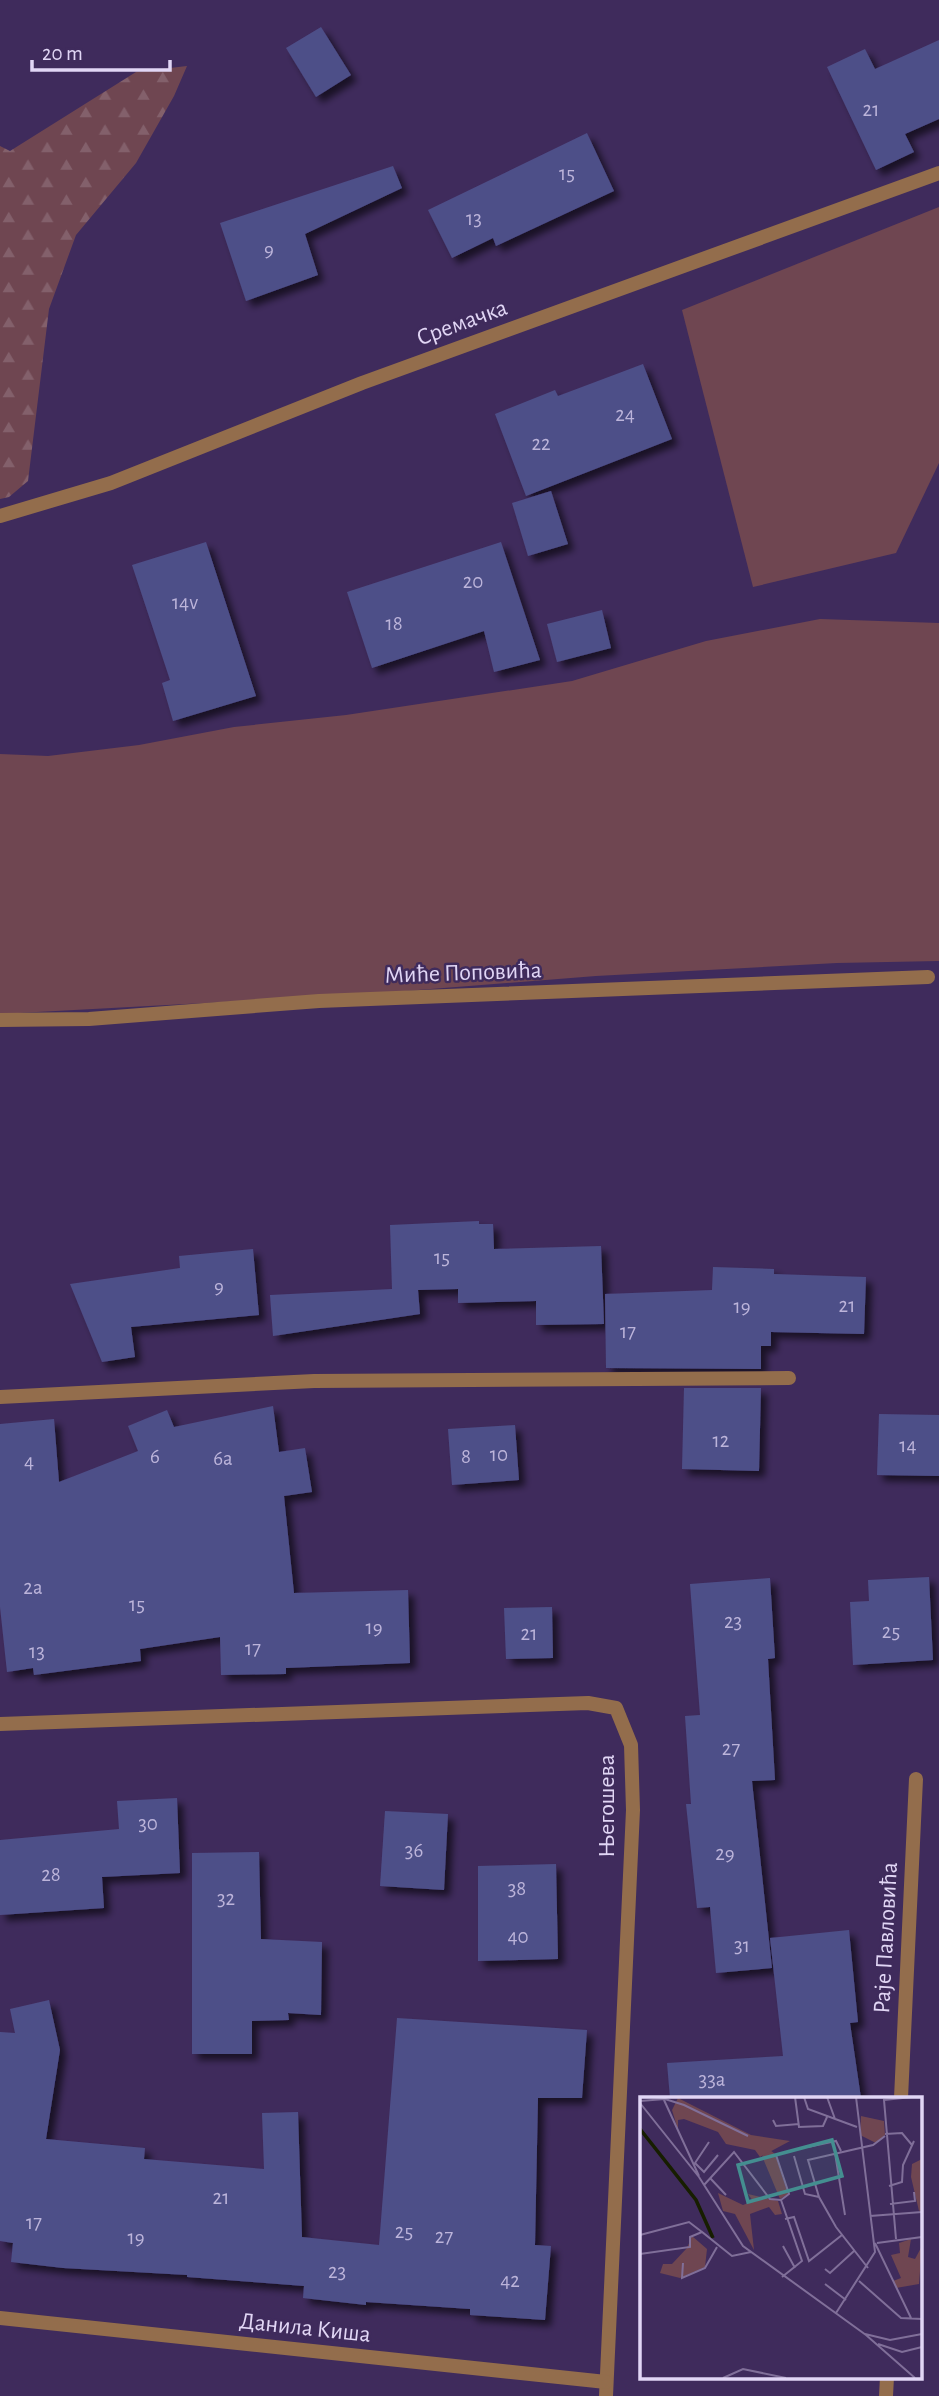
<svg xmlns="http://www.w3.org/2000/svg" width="939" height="2396" viewBox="0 0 939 2396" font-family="'Alegreya Sans',sans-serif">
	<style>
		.grass { fill: #6f4651 }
		.forest { fill: url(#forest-firs) }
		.building { fill: #4e4f88; filter: url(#shadow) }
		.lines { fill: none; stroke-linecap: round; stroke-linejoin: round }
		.minor { stroke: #936d4c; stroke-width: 14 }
		.labels { text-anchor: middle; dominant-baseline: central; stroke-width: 5; stroke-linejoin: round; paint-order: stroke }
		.number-label { font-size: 21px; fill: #bcb4da }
		.street-label { font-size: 24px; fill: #e1d6f5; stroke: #3f2b5c }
		.inset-river { fill: none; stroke: #171e00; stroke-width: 3.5 }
		.inset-road { fill: none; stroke: #806f99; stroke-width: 2 }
		.view { fill: #448e90; fill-opacity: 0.15; stroke: #448e90; stroke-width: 3.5 }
		.inset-edge { fill: none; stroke: #e1d6f5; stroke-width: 3.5 }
	</style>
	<defs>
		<pattern id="forest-firs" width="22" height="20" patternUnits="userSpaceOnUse" patternTransform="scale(1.75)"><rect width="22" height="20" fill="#6f4651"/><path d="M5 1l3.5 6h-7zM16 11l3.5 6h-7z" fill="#83606b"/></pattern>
		<filter id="shadow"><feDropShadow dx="6" dy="6" stdDeviation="3.5" flood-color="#0009"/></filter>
	</defs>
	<rect width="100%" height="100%" fill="#3f2b5c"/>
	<g class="grass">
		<polygon points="939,207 939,463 896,553 753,587 682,310"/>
		<polygon points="820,619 939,623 939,961 837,963 596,976 355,995 0,1014 0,754 48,756 139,745 234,727 346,715 572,681 706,641"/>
	</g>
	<polygon class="forest" points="187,66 174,96 136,163 76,235 49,309 28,481 9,497 0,499 0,146 10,151 136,72"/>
	<g class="building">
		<polygon points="321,27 351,75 316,97 286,48"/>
		<polygon points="939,40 939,119 905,134 914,152 876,170 827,67 865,49 875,69"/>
		<polygon points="587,133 614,191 496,246 493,238 452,258 428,210"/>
		<polygon points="393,166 402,188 305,234 318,275 246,301 220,223"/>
		<polygon points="643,364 672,439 526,496 495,414 555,390 558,396"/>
		<polygon points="551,491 568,544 528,556 512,503"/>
		<polygon points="206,542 256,696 173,721 162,683 170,680 132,565"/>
		<polygon points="501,542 540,660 494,672 484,631 372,668 347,592"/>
		<polygon points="602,610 611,648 557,662 547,624"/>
		<polygon points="479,1221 479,1224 493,1224 494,1249 601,1246 604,1324 536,1325 536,1301 458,1303 458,1289 418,1290 420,1314 273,1336 270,1295 392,1289 390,1225"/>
		<polygon points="253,1249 259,1315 131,1327 135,1357 102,1362 70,1284 180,1268 179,1256"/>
		<polygon points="713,1267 774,1269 774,1274 866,1277 864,1334 771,1332 771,1346 761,1346 761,1369 606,1368 605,1294 712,1290"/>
		<polygon points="684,1388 761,1388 759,1471 682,1469"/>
		<polygon points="273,1406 279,1452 305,1448 312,1492 284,1496 294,1593 408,1590 410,1663 286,1668 286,1674 221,1675 220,1637 140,1649 141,1661 34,1675 33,1668 7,1672 0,1607 0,1424 54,1419 59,1482 138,1451 128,1426 167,1410 174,1427"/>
		<polygon points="879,1414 939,1415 939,1476 877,1475"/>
		<polygon points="515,1425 519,1480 452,1485 448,1429"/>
		<polygon points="929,1577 933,1660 853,1665 850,1602 869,1601 868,1580"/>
		<polygon points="770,1578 775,1658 768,1659 775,1780 752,1781 772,1968 716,1973 710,1907 697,1908 686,1804 691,1804 685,1716 700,1715 690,1584"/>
		<polygon points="552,1607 553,1658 506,1659 504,1608"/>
		<polygon points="177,1798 180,1873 102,1877 104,1908 0,1915 0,1840 119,1829 117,1801"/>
		<polygon points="385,1811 448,1814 444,1890 380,1886"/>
		<polygon points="259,1852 261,1939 322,1942 321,2015 288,2013 289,2020 252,2021 252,2054 192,2054 192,1853"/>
		<polygon points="556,1864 558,1959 478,1961 478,1866"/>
		<polygon points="849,1930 858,2022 850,2023 861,2098 670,2098 667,2063 783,2056 770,1938"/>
		<polygon points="49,2000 60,2050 46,2139 145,2148 144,2159 264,2169 262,2113 298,2112 302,2237 379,2245 397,2018 587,2030 582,2098 538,2098 535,2245 551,2246 545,2320 470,2315 470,2309 366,2302 366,2305 303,2298 304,2286 187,2277 187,2275 63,2268 11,2262 13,2243 0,2241 0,2032 15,2033 10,2009"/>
	</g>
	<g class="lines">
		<g class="minor">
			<polyline points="0,516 111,483 362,383 939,173"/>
			<polyline points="0,1020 89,1019 319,1001 928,977"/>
			<polyline points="0,1397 314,1381 789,1378"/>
			<polyline points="0,1724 588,1703 616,1708 631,1745 633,1810 606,2396"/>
			<polyline points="901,2098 916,1779"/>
			<polyline points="0,2318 606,2382"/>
			<polyline points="886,2396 887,2377"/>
		</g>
	</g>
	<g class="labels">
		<g class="number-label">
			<text x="871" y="109">21</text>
			<text x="567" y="173">15</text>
			<text x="474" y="218">13</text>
			<text x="269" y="249">9</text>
			<text x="625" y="414">24</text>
			<text x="541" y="443">22</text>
			<text x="473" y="581">20</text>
			<text x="185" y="602">14v</text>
			<text x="394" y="623">18</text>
			<text x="442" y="1257">15</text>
			<text x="219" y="1286">9</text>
			<text x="847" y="1305">21</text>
			<text x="742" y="1306">19</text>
			<text x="628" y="1331">17</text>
			<text x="721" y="1440">12</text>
			<text x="908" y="1445">14</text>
			<text x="499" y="1454">10</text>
			<text x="155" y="1456">6</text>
			<text x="466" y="1456">8</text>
			<text x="223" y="1458">6a</text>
			<text x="29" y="1461">4</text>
			<text x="33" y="1587">2a</text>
			<text x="137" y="1604">15</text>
			<text x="733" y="1621">23</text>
			<text x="374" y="1627">19</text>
			<text x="891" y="1631">25</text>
			<text x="529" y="1633">21</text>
			<text x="253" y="1648">17</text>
			<text x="37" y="1651">13</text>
			<text x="731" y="1748">27</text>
			<text x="148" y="1823">30</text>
			<text x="414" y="1850">36</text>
			<text x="725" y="1853">29</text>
			<text x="51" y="1874">28</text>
			<text x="517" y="1888">38</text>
			<text x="226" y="1898">32</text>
			<text x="518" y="1936">40</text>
			<text x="742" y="1945">31</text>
			<text x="712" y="2079">33a</text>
			<text x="221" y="2197">21</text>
			<text x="34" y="2222">17</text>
			<text x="404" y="2231">25</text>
			<text x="444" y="2236">27</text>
			<text x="136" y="2237">19</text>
			<text x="337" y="2271">23</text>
			<text x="510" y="2280">42</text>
		</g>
		<g class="street-label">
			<text transform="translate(462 323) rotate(-20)">Сремачка</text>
			<text transform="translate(463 973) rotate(-2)">Миће Поповића</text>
			<text transform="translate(607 1806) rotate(-90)">Његошева</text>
			<text transform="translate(886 1938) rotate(-87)">Раје Павловића</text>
			<text transform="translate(305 2328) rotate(6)">Данила Киша</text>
		</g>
	</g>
	<g transform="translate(640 2097)">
		<rect width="282" height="282" fill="#3f2b5c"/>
		<path d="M221 19 244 24 245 38 236 46 220 38ZM130 53 135 57 148 97 140 102 122 59ZM271 142 268 160 275 162 282 149 279 187 256 191 253 184 261 181 251 158 260 156 259 146Z" fill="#6f4651"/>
		<path d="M38 1 111 38 150 44 120 60 115 53 86 47 78 35 44 22 38 23V33L32 13ZM282 62V113L279 114 271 80 272 67ZM78 96 103 108 113 104 108 97 138 104 142 117 135 118 129 110 110 117 114 153 95 117 83 114Z" fill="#6f4651"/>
		<path d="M52 139 67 152 65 170 40 181 20 176 23 167H32L47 151Z" fill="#6f4651"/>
		<path class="inset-river" d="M0 32 56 103 73 141"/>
		<path class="inset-road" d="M155 0 159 30 183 29 187 20M164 0 168 12 217 30M187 0 195 22M24 3 59 79M0 4 25 2 44 8 108 39M0 6 59 80 103 149 226 238 275 281M133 23 136 29 159 27M245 37 262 36 272 48M69 45 55 66 64 75 78 58M168 50 196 44 201 54M195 56 205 118M136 58 149 97 141 103M154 59 165 97 179 100M70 81 86 98M64 88 94 55 130 102 141 103M249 89 262 85 263 68 274 44M141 103 162 164 142 180M250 107 275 104 274 95M230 119 282 115M145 122 154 120 169 164 202 138M0 138 49 125 62 135M256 142 244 3 272 0M235 146 271 221M237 146 282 140M143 149 155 171M0 157 50 150V140L62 135 92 159 111 155M43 166 42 181 65 171 77 150M228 171 196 130 179 100 168 63 233 48 245 39M185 172 190 176 214 154M219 184 261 221 282 222M185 187 206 203M196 216 235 155 216 0M225 237 250 243 282 237M238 247 262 255 282 250M83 281 103 272 146 281"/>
		<path class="view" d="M192 43 202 79 108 105 98 68Z"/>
		<rect width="282" height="282" class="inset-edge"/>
	</g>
	<path d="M32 60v10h138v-10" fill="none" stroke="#e1d6f5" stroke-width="3.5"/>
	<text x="42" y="60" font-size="21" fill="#e1d6f5" stroke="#3f2b5c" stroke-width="5" paint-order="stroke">20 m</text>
</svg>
